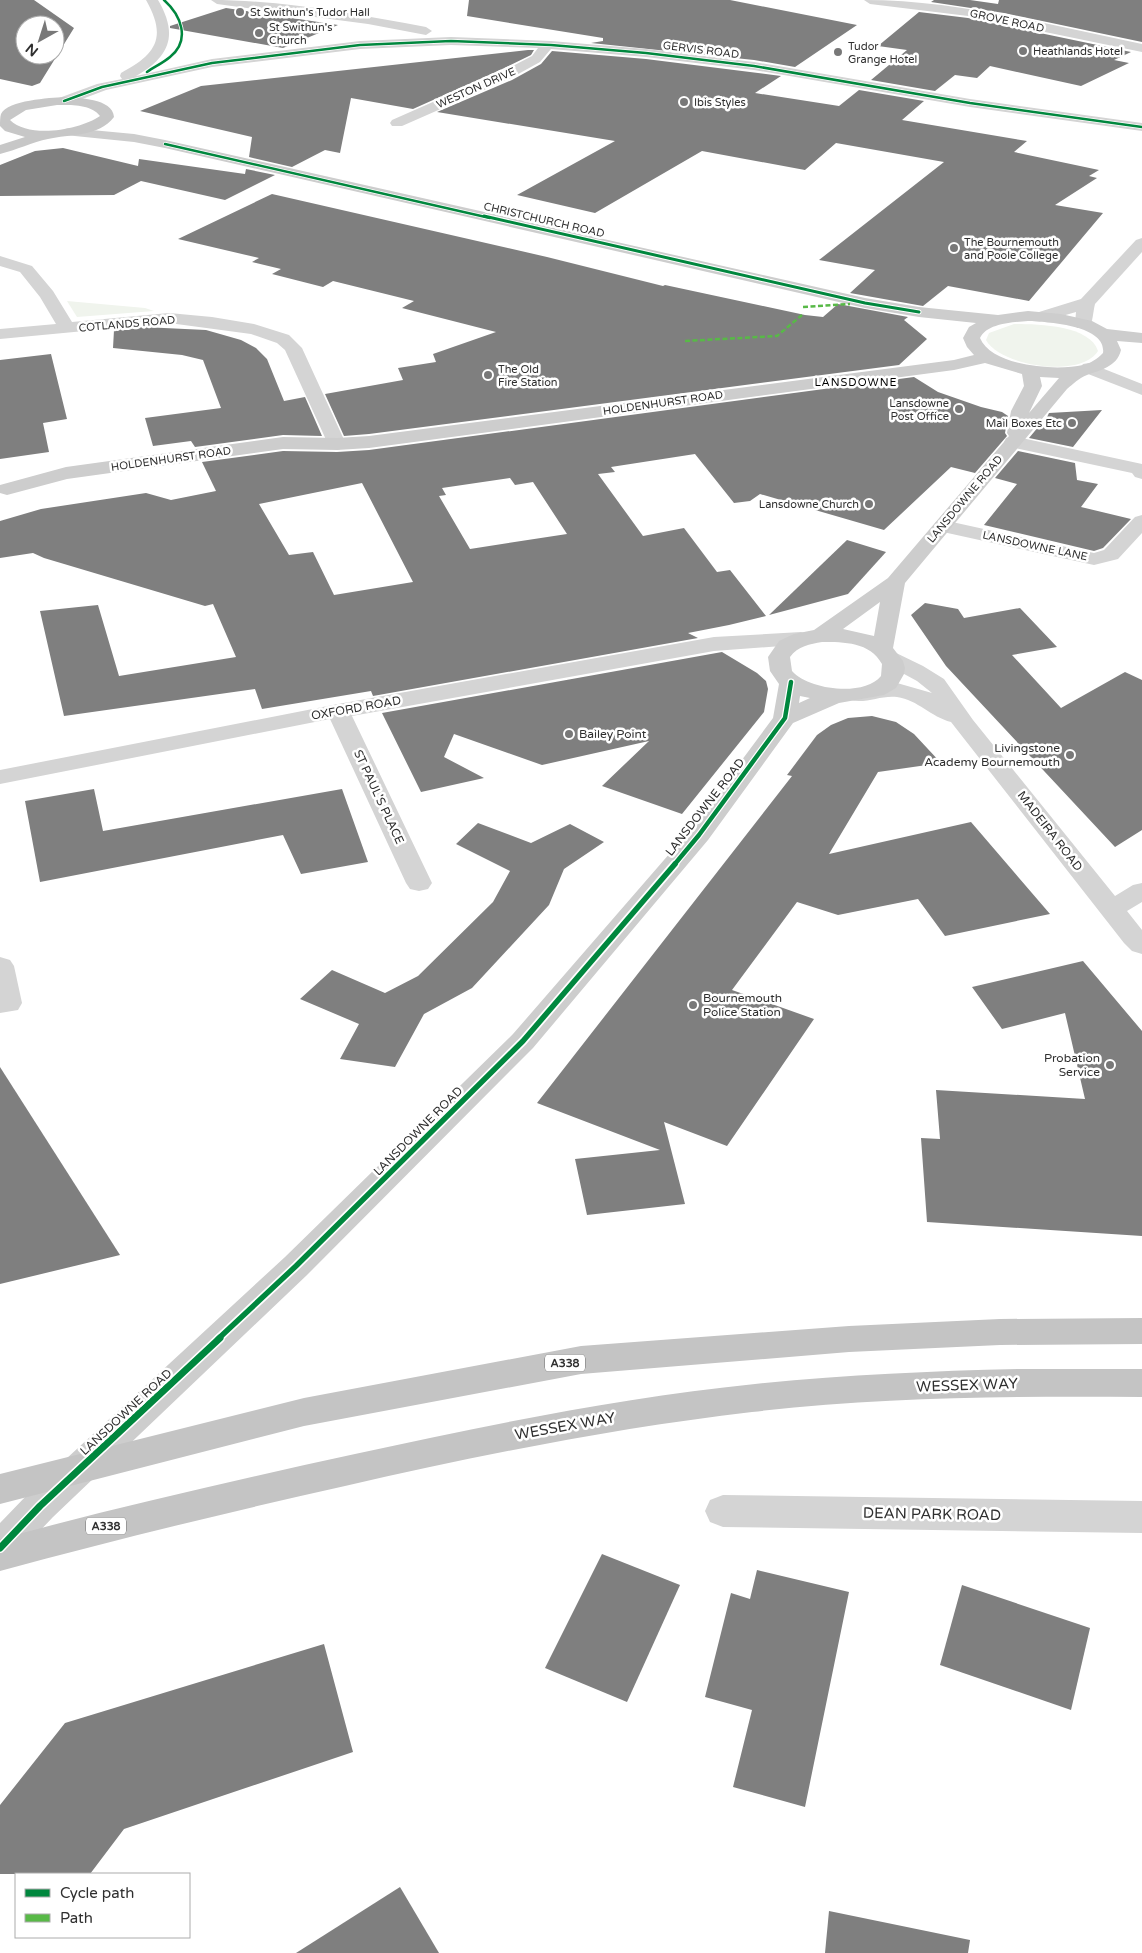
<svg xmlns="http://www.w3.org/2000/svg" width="1142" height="1953" viewBox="0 0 1142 1953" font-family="'Varela Round',sans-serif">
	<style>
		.green { fill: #f0f4ed }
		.building { fill: #7f7f7f; fill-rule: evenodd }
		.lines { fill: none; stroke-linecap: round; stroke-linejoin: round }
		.minor { fill: #d4d4d4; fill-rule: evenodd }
		.secondary { fill: #cdcdcd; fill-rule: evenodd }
		.primary { fill: #c7c7c7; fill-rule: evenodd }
		.trunk { fill: #c4c4c4; fill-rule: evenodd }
		.quiet { stroke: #58b947; stroke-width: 2.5; stroke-dasharray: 5 2.5; stroke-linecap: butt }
		.cycleway-far4-casing { stroke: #fff; stroke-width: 4 }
		.cycleway-far3-casing { stroke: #fff; stroke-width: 5 }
		.cycleway-far2-casing { stroke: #fff; stroke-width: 7 }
		.cycleway-far1-casing { stroke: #fff; stroke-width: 9 }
		.cycleway-casing { stroke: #fff; stroke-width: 10 }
		.cycleway-far4 { stroke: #00873e; stroke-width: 2.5 }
		.cycleway-far3 { stroke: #00873e; stroke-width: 3 }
		.cycleway-far2 { stroke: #00873e; stroke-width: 4.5 }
		.cycleway-far1 { stroke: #00873e; stroke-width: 5.5 }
		.cycleway { stroke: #00873e; stroke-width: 7 }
		.poi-dot { fill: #787878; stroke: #fff; stroke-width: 2 }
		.labels { text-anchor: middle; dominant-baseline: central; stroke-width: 5; stroke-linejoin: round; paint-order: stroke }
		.far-poi-label { font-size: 11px; fill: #2f2f2f; stroke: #fff; text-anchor: start }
		.far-street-label { font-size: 11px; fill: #2f2f2f; stroke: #fff }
		.far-neighbourhood-label { font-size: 11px; letter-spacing: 1px; fill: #000; stroke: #fff }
		.shield { fill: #fff; stroke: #6d6d6d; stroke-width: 1 }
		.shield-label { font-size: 11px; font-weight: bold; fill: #2f2f2f }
		.street-label { font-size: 12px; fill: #2f2f2f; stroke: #fff }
		.poi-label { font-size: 12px; fill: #2f2f2f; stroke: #fff; text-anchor: start }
		.near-street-label { font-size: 15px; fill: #2f2f2f; stroke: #fff }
	</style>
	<rect width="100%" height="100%" fill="#fff"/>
	<g class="green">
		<polygon points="67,301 145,308 154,311 77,317"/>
		<path d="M1014 324C1037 324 1090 325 1098 351 1081 379 1000 366 986 340L989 333Z"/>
	</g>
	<g class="building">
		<path d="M0 0H34L74 28 40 83 32 86 0 79ZM25 25H55V55H25Z"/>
		<polygon points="469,0 730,0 857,25 795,67 754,60 591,43 603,41 603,38 467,16"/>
		<polygon points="934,0 970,0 998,4 999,0 1142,0 1142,42 1004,13 931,2"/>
		<polygon points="226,8 338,25 283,48 170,28 170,26"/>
		<polygon points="919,12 968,18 1131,52 1114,60 1129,63 1081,86 990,66 977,78 955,75 935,91 871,80 907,50 878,46"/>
		<polygon points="528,50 534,50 531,55 500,70 413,109 351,98 340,153 325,150 292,167 249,157 252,137 140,111 201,86"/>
		<polygon points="552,51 646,59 781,76 755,93 839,106 859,90 924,101 902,120 1027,141 1014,152 1099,170 1089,176 1097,178 1055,205 1103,213 1029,301 948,286 923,306 850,293 875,270 819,260 944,162 836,143 805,170 702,151 595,213 517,195 615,141 437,112 512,80 541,64"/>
		<polygon points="63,148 138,166 139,159 245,174 246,169 275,175 225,200 141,181 114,195 0,196 0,165 35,151"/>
		<polygon points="272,194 547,257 663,286 665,285 805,315 823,317 838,304 908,317 904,320 927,339 899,365 369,434 344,436 325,394 403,380 398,368 436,362 433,354 496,332 402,308 414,301 333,281 323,287 272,274 281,269 252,262 259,258 178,239"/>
		<polygon points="143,327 206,330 241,340 256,348 267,359 284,401 305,397 322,436 283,435 195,447 191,441 153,446 145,418 221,408 203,360 182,355 113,348 114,330"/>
		<polygon points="51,354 67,419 43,423 49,452 0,459 0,360"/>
		<path d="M914 377 938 392 981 407 1002 412 1008 416 1005 433 1007 436 975 473 951 467 884 530 760 494 750 501 734 503 695 454 611 467 615 472 598 474 643 536 684 528 717 572 730 570 766 616 729 625 688 633 698 638 373 696 371 691 262 709 255 689 64 716 40 611 98 605 119 676 236 657 213 604 205 606 44 558 33 553 0 558V521L41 509 146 493 171 500 216 491 202 462 283 451 337 452 369 450ZM510 478 515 485 533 482 567 534 470 549 439 496 446 495 442 488ZM362 483 413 582 334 595 313 552 289 555 259 504Z"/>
		<polygon points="1102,410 1073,447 1029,438 1039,426 1042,427 1049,413"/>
		<polygon points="1018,451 1075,463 1077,480 1098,484 1081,507 1131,519 1103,548 1094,551 984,525 1017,484 995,478"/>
		<polygon points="847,540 886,552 848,594 769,615"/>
		<polygon points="925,603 958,609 964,618 1020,608 1057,647 1012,655 1061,708 1125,672 1142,680 1142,830 1115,847 946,666 911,615"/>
		<polygon points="722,652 757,673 766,681 768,689 764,712 682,814 602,786 649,741 542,765 454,734 444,757 484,778 421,792 382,713"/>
		<polygon points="872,716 896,722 914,734 941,763 878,772 829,854 971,822 1050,914 945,936 918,899 838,915 797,902 732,990 814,1019 727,1146 664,1122 685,1204 587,1215 575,1159 660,1150 537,1103 792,776 787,775 817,735 831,725 848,718"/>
		<polygon points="94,789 103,831 342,789 368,862 301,874 283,835 40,882 25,801"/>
		<polygon points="478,823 531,843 570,824 604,842 564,869 549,905 472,988 424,1014 395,1067 340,1059 359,1024 300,999 332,970 385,993 418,976 493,902 510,871 456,844"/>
		<polygon points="1083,961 1142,1031 1142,1236 927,1222 921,1138 940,1139 936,1090 1085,1099 1065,1013 1002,1029 972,987"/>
		<polygon points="0,1067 120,1255 0,1284"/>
		<polygon points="602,1554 680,1585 627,1702 545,1668"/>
		<polygon points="757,1570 849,1592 805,1807 733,1787 752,1710 705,1697 731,1593 750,1599"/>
		<polygon points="962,1585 1090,1628 1071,1710 940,1665"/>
		<polygon points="324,1644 353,1752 124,1829 90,1874 0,1874 0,1805 65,1723"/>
		<polygon points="400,1887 439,1953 296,1953"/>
		<polygon points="829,1911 970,1940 968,1953 825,1953"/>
	</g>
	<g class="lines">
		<g class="minor">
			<path d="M146 0H158C178 34 171 56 136 76L212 59 360 41 451 37 551 41 646 49 754 62 970 99 1142 123V131L970 107 754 70 646 57 551 49 540 62 511 78 402 126H392L390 123 392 120 501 72 532 56 538 48 451 45 360 49 212 67 106 90 69 104H59L57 101 59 98 97 84 122 79 120 76 121 73C157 54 167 37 146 0Z"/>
			<path d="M211 0C283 0 356 14 426 27L432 31 426 35 368 24 217 4Z"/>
			<path d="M864 0C958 0 1050 25 1142 44V52L968 16 870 4Z"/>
			<path d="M1142 238V252L1095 304C1093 312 1093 322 1089 328H1077L1075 324 1076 312 1045 321 1039 320 1037 316 1039 312 1081 299 1136 240Z"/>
			<polygon points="0,256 32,266 53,291 72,322 169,313 212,317 254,324 289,335 302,348 346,444 344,448 337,450 330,448 328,444 285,350 277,343 251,334 169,323 0,339 0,329 56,324 40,297 20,272 0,266"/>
			<polygon points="1089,363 1142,384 1142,395 1083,372 1080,368 1083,364"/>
			<polygon points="1013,436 1142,464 1142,479 1135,477 1132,473 1006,446 1004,442 1006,438"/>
			<polygon points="1142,515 1142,533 1118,559 1094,565 943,532 936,530 933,526 936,522 943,520 1094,553 1104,550 1135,517"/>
			<polygon points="801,632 809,634 812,639 809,644 714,651 352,716 432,883 428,889 419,891 410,889 406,883 330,719 0,784 0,770 338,704 714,637"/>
			<path d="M890 650 923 666 944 679 973 720 1115 896 1133 885 1142 883V902L1127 911 1142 930V954L1132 951 1124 943 951 722C931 717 918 700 897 697 881 695 866 704 850 700L847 695 850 690 897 683 932 693 917 681 882 662 879 657 882 652Z"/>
			<polygon points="0,957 10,960 14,966 22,1003 18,1010 0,1013"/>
			<polygon points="723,1495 1142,1501 1142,1533 723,1527 710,1522 705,1511 710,1500"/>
		</g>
		<path class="secondary" d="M70 128 134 134 165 140 865 298 919 307 998 315 1028 311 1061 314 1092 321 1107 329 1142 333V343L1117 341 1121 350C1117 367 1100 370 1087 375 1079 378 1073 384 1067 389L905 583 893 648 903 661 905 668 904 674 896 688 884 695 839 703 793 723 708 840 533 1048 307 1275 53 1517 13 1559 0 1564V1523L27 1495 285 1257 513 1034 690 830 773 718 779 684 770 671 768 657 779 641 794 634 814 630 888 578 1009 436 1007 433 1011 411 1024 386 1022 374 985 363 954 370 369 448 337 450 283 449 67 479 7 495 0 493V485L66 467 283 437 337 438 369 436 954 360 974 355 967 347 963 338 969 327 976 323 919 317 865 308 165 148 134 142 65 135 63 132 65 129ZM1028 321C1047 322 1107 325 1103 353 1097 359 1091 363 1083 365 1057 371 992 367 980 338 987 323 1014 322 1028 321ZM1040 377 1059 378 1029 413 1042 386ZM880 602 874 636 843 629ZM822 642C844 642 870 642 882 664L881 676C864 697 809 690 792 671L790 657C798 646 810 644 822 642ZM800 696 810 698 799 703Z"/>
		<path class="primary" d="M64 97C77 98 113 98 114 117 99 137 69 134 48 139 33 142 16 150 0 154V145L25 137 5 131 0 126C0 122 0 117 1 114 8 100 50 98 64 97ZM57 105C71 105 91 104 100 116 80 130 29 139 10 120L26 110Z"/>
		<g class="trunk">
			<polygon points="1142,1318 1142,1344 1000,1345 849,1352 581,1374 304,1426 0,1504 0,1474 304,1398 581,1346 849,1326 1000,1319"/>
			<path d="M1020 1369H1142V1397C1012 1396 882 1397 752 1412 615 1428 480 1455 345 1486 229 1512 114 1540 0 1571V1539C117 1507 236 1480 355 1454 487 1425 620 1398 755 1384 843 1375 931 1371 1020 1369Z"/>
		</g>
		<g class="quiet">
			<polyline points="803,307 850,304"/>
			<polyline points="685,341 777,336 802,315"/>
		</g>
		<g class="cycleway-far4-casing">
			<g id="cycleway-far4">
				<path d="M147 72C154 67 163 63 170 57 191 40 181 15 164 0"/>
				<polyline points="64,101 102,87 212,63 360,45 451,41 551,45 646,53 754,66 970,103 1142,127"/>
				<polyline points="165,144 490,218"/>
			</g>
		</g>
		<g class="cycleway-far3-casing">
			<polyline id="cycleway-far3" points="484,216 865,303 919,312"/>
		</g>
		<g class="cycleway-far2-casing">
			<polyline id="cycleway-far2" points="674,865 699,835 785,718 791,682"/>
		</g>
		<g class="cycleway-far1-casing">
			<polyline id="cycleway-far1" points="218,1339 296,1266 523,1041 675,864"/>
		</g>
		<g class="cycleway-casing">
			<polyline id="cycleway" points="0,1548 40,1506 220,1338"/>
		</g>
		<use href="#cycleway-far4" class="cycleway-far4"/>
		<use href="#cycleway-far3" class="cycleway-far3"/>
		<use href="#cycleway-far2" class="cycleway-far2"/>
		<use href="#cycleway-far1" class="cycleway-far1"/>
		<use href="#cycleway" class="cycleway"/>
	</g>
	<g class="poi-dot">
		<circle cx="240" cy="12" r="5"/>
		<circle cx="259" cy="33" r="5"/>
		<circle cx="1023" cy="51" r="5"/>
		<circle cx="838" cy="52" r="5"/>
		<circle cx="684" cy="102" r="5"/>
		<circle cx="954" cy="248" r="5"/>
		<circle cx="488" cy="375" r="5"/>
		<circle cx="959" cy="409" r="5"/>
		<circle cx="1072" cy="423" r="5"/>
		<circle cx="869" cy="504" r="5"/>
		<circle cx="569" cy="734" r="5"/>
		<circle cx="1070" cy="755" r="5"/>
		<circle cx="693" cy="1005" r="5"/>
		<circle cx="1110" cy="1065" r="5"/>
	</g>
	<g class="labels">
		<g class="far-poi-label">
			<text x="250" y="12">St Swithun's Tudor Hall</text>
			<text x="269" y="27">St Swithun's<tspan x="269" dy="13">Church</tspan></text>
			<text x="848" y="46">Tudor<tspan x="848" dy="13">Grange Hotel</tspan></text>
			<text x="1033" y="51">Heathlands Hotel</text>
			<text x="694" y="102">Ibis Styles</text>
			<text x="964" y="242">The Bournemouth<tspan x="964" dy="13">and Poole College</tspan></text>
			<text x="498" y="369">The Old<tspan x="498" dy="13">Fire Station</tspan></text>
			<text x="949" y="403" text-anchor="end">Lansdowne<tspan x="949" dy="13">Post Office</tspan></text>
			<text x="1062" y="423" text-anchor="end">Mail Boxes Etc</text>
			<text x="859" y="504" text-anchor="end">Lansdowne Church</text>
		</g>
		<g class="far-street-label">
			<text transform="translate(1007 21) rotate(12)">GROVE ROAD</text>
			<text transform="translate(701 50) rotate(7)">GERVIS ROAD</text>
			<text transform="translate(476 88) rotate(-24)">WESTON DRIVE</text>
			<text transform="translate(544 220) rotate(13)">CHRISTCHURCH ROAD</text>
			<text transform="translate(127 324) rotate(-5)">COTLANDS ROAD</text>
			<text transform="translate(663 403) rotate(-8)">HOLDENHURST ROAD</text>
			<text transform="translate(171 459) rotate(-8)">HOLDENHURST ROAD</text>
			<text transform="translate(965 499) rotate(-50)">LANSDOWNE ROAD</text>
			<text transform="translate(1035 546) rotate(12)">LANSDOWNE LANE</text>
		</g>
		<g class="far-neighbourhood-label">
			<text x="856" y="382">LANSDOWNE</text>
		</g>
		<g class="shield">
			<rect x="545" y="1354.5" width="40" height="17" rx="4"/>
			<rect x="86" y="1517.5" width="40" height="17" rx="4"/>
		</g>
		<g class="shield-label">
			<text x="565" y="1363">A338</text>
			<text x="106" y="1526">A338</text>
		</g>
		<g class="street-label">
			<text transform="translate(356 708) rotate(-10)">OXFORD ROAD</text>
			<text transform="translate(379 797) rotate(65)">ST PAUL'S PLACE</text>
			<text transform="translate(705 807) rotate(-52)">LANSDOWNE ROAD</text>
			<text transform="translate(1050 831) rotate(52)">MADEIRA ROAD</text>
			<text transform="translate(418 1131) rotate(-45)">LANSDOWNE ROAD</text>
			<text transform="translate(126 1412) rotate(-43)">LANSDOWNE ROAD</text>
		</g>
		<g class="poi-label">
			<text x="579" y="734">Bailey Point</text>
			<text x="1060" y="748" text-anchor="end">Livingstone<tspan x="1060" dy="14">Academy Bournemouth</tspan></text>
			<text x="703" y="998">Bournemouth<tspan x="703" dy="14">Police Station</tspan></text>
			<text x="1100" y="1058" text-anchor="end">Probation<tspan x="1100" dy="14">Service</tspan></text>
		</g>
		<g class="near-street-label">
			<text transform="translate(967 1385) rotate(-2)">WESSEX WAY</text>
			<text transform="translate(565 1426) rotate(-10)">WESSEX WAY</text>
			<text transform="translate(932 1514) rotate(1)">DEAN PARK ROAD</text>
		</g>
	</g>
	<rect x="15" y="1873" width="175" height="65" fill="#ffffff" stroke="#acacac"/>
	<rect x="25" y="1889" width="25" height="8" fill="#00873e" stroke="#acacac"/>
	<text x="60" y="1898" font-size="15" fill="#2f2f2f">Cycle path</text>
	<rect x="25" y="1914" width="25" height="8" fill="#58b947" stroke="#acacac"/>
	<text x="60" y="1923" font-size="15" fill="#2f2f2f">Path</text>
	<g transform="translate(40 40) rotate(219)"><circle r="24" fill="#ffffff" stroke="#acacac"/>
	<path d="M0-4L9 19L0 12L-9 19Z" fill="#787878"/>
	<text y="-8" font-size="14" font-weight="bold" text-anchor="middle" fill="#2f2f2f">N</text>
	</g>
</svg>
